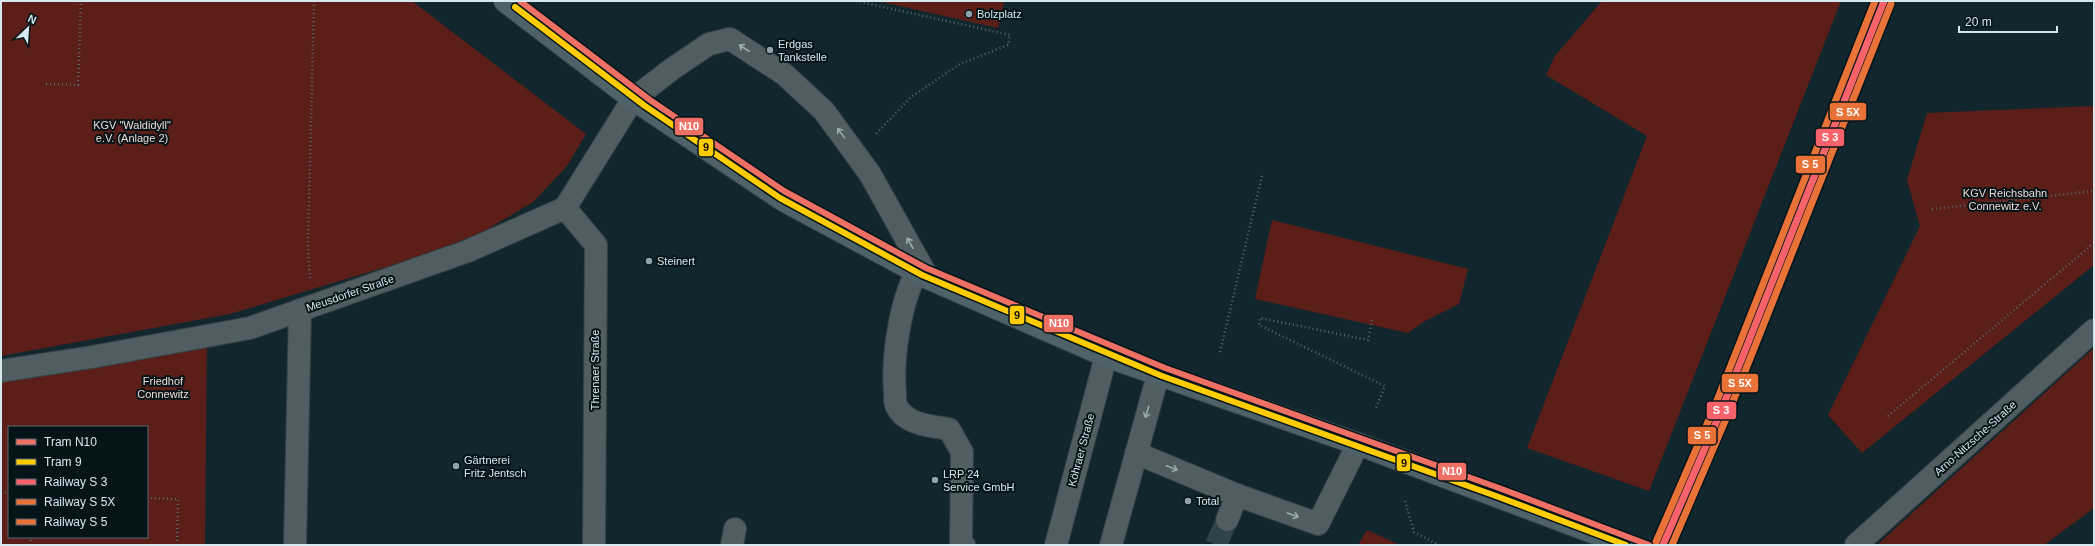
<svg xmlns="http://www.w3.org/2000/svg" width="2095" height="546" viewBox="0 0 2095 546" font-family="Helvetica,sans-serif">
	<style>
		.green { fill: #5b1e18; fill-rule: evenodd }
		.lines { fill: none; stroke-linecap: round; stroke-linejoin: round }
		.minor-tunnel { stroke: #2e444a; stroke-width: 22; stroke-dasharray: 22 11; stroke-linecap: butt }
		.minor-casing { stroke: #354348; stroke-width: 24 }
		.major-casing { stroke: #354348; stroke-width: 24 }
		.path { stroke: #586568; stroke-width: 2.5; stroke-dasharray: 1 3; stroke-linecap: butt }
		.minor { stroke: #505e63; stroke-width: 22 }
		.major { stroke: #4f6268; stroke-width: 22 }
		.rail-1-casing { stroke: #051418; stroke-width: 10 }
		.rail-2-casing { stroke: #051418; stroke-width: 10 }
		.rail-3-casing { stroke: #051418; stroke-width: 10 }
		.rail-1 { stroke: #f8626b; stroke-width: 7 }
		.rail-2 { stroke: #e97239; stroke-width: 7 }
		.rail-3 { stroke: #e97239; stroke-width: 7 }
		.tram-1-casing { stroke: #051418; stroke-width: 9 }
		.tram-2-casing { stroke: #051418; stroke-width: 9 }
		.tram-1 { stroke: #ee6f64; stroke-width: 6 }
		.tram-2 { stroke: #fc0; stroke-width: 6 }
		.oneway { stroke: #99aaaf }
		.poi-dot { fill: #90a4aa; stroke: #051418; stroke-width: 1.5 }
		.labels { text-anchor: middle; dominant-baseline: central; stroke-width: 4; stroke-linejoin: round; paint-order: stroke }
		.poi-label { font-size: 11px; fill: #d4e8ee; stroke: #051418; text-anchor: start }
		.park-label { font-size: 11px; fill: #f0d8d3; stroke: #051418 }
		.street-label { font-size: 11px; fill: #d4e8ee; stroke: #051418 }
		.line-badge { stroke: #051418; stroke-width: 1.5 }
		.badge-label { font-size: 11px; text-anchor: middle; font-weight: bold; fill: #fff }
		.pale-badge-label { font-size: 11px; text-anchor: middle; font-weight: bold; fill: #111 }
	</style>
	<rect width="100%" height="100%" fill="#11272d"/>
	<g class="green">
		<polygon points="1,1 412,1 586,134 567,166 533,202 481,233 409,260 230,314 1,356"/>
		<polygon points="877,1 1004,1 998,28"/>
		<polygon points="1602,1 1841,1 1649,491 1527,448 1647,136 1546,75 1555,56"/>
		<polygon points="2094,106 2094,265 1862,453 1828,415 1920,226 1907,180 1927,113"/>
		<polygon points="1272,220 1468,269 1459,304 1425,321 1408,333 1255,299"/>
		<path d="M207 336 205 545H1V371ZM9 427H147V537H9Z"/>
		<polygon points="2094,348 2094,508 2044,545 1877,545"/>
		<polygon points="1367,530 1400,545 1358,545"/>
	</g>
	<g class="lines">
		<polyline class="minor-tunnel" points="1216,545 1227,520"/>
		<g class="minor-casing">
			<g id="minor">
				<polyline points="565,208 596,245 594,545"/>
				<path d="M917 271C900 303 892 357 895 393 895 397 895 402 896 405 905 425 931 426 949 429L962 452 961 542 964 545"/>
				<polyline points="1,371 92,357 250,328 468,251 565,208 633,99 672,69 709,44 730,39 784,74 824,111 870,174 928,278"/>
				<polyline points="1136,453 1237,495 1318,524 1358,444"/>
				<polyline points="1227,520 1237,495"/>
				<polyline points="295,545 300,310"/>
				<polyline points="732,545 735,529"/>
				<polyline points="1056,545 1106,356"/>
				<polyline points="1111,545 1158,375"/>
				<polyline points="1856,545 2094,330"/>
			</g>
		</g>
		<g class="major-casing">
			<polyline id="major" points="505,1 633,99 783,200 928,278 1106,356 1358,444 1627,545"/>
		</g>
		<g class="path">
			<polyline points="856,1 1010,35 1008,45 960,64 911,97 876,134"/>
			<polyline points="46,84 78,85 81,1"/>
			<polyline points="1932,209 2094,191"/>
			<polyline points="310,278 308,245 314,1"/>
			<polyline points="1372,320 1368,340 1260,318 1259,325 1385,386 1375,410"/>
			<polyline points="1220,352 1262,176"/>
			<polyline points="1888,416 2094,243"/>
			<polyline points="1,492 9,493"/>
			<polyline points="147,498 178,499 177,545"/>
			<polyline points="1405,501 1414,532 1439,545"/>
			<polyline points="31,545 31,537"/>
		</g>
		<use href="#minor" class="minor"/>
		<use href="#major" class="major"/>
		<g class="rail-1-casing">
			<polyline id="rail-1" points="1663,545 1721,411 1884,1"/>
		</g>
		<g class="rail-2-casing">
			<polyline id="rail-2" points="1672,545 1728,414 1891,4"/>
		</g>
		<g class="rail-3-casing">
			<polyline id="rail-3" points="1656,542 1714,408 1875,1"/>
		</g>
		<use href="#rail-1" class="rail-1"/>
		<use href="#rail-2" class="rail-2"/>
		<use href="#rail-3" class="rail-3"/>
		<g class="tram-1-casing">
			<polyline id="tram-1" points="520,1 650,100 784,191 926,268 1165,368 1499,488 1649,545"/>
		</g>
		<g class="tram-2-casing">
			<polyline id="tram-2" points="515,7 645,106 780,198 922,275 1162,376 1496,496 1626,545"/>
		</g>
		<use href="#tram-1" class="tram-1"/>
		<use href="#tram-2" class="tram-2"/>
	</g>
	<defs><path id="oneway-shaft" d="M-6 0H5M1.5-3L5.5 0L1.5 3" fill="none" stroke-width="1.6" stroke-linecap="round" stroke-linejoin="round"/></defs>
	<g class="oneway">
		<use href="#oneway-shaft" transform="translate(744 48) rotate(-147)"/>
		<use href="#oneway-shaft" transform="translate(841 133) rotate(-126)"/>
		<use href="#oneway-shaft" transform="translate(910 243) rotate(-119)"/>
		<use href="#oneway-shaft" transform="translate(1147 412) rotate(107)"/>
		<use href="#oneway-shaft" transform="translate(1172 468) rotate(22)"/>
		<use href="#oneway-shaft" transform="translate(1293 515) rotate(20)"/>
	</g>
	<g class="poi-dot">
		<circle cx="969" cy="14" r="4"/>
		<circle cx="770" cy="50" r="4"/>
		<circle cx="649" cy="261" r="4"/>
		<circle cx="456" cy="466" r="4"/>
		<circle cx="935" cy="480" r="4"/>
		<circle cx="1188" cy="501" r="4"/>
	</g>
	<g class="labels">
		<g class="poi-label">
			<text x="977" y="14">Bolzplatz</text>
			<text x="778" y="44">Erdgas<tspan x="778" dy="13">Tankstelle</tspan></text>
			<text x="657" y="261">Steinert</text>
			<text x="464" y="460">Gärtnerei<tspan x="464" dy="13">Fritz Jentsch</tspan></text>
			<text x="943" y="474">LRP 24<tspan x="943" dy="13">Service GmbH</tspan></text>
			<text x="1196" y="501">Total</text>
		</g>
		<g class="park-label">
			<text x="132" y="125">KGV "Waldidyll"<tspan x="132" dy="13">e.V. (Anlage 2)</tspan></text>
			<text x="2005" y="193">KGV Reichsbahn<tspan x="2005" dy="13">Connewitz e.V.</tspan></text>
			<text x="163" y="381">Friedhof<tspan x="163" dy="13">Connewitz</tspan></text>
		</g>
		<g class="street-label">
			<text transform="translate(350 293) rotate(-19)">Meusdorfer Straße</text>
			<text transform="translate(595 370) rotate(-90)">Threnaer Straße</text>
			<text transform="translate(1975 438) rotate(-42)">Arno-Nitzsche-Straße</text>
			<text transform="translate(1081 450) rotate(-75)">Köhraer Straße</text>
		</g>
	</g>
	<g class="line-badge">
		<rect x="1829" y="102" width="38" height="19" rx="4" fill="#e97239"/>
		<rect x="674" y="117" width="30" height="19" rx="4" fill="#ee6f64"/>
		<rect x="1815" y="128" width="30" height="19" rx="4" fill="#f8626b"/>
		<rect x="698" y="138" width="16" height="19" rx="4" fill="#fc0"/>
		<rect x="1795" y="155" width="31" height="19" rx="4" fill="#e97239"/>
		<rect x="1009" y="305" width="16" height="20" rx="4" fill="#fc0"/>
		<rect x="1043" y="314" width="31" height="19" rx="4" fill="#ee6f64"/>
		<rect x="1721" y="373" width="38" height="20" rx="4" fill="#e97239"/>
		<rect x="1706" y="401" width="31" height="19" rx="4" fill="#f8626b"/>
		<rect x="1687" y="426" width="30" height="19" rx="4" fill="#e97239"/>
		<rect x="1396" y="453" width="15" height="19" rx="4" fill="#fc0"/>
		<rect x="1437" y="462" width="30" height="19" rx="4" fill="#ee6f64"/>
	</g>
	<g class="badge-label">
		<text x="1848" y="116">S 5X</text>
		<text x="689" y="130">N10</text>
		<text x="1830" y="141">S 3</text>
		<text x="1810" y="168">S 5</text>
		<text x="1059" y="327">N10</text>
		<text x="1740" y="387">S 5X</text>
		<text x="1721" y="414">S 3</text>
		<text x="1702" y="439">S 5</text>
		<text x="1452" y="475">N10</text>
	</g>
	<g class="pale-badge-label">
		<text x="706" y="151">9</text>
		<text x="1017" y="319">9</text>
		<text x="1404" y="467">9</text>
	</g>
	<rect width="2095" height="546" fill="none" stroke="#d4e8ee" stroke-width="4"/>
	<rect x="8" y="426" width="140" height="112" fill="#051418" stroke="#58696e"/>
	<rect x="16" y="439" width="20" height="6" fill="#ee6f64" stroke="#58696e"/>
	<text x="44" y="446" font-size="12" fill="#d4e8ee">Tram N10</text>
	<rect x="16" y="459" width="20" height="6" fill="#ffcc00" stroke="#58696e"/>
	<text x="44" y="466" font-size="12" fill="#d4e8ee">Tram 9</text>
	<rect x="16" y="479" width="20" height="6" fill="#f8626b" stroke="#58696e"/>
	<text x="44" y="486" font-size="12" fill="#d4e8ee">Railway S 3</text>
	<rect x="16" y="499" width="20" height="6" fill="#e97239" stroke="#58696e"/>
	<text x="44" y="506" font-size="12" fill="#d4e8ee">Railway S 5X</text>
	<rect x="16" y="519" width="20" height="6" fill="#e97239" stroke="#58696e"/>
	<text x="44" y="526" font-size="12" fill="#d4e8ee">Railway S 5</text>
	<g transform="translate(28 28) rotate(25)" stroke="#051418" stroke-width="3" paint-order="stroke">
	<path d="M0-3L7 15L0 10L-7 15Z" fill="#d4e8ee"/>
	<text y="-6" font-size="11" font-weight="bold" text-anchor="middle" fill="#d4e8ee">N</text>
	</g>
	<path d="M1959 26v6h98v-6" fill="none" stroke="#d4e8ee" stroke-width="2"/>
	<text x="1965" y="26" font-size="12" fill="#d4e8ee" stroke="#051418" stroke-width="3" paint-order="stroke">20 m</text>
</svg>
